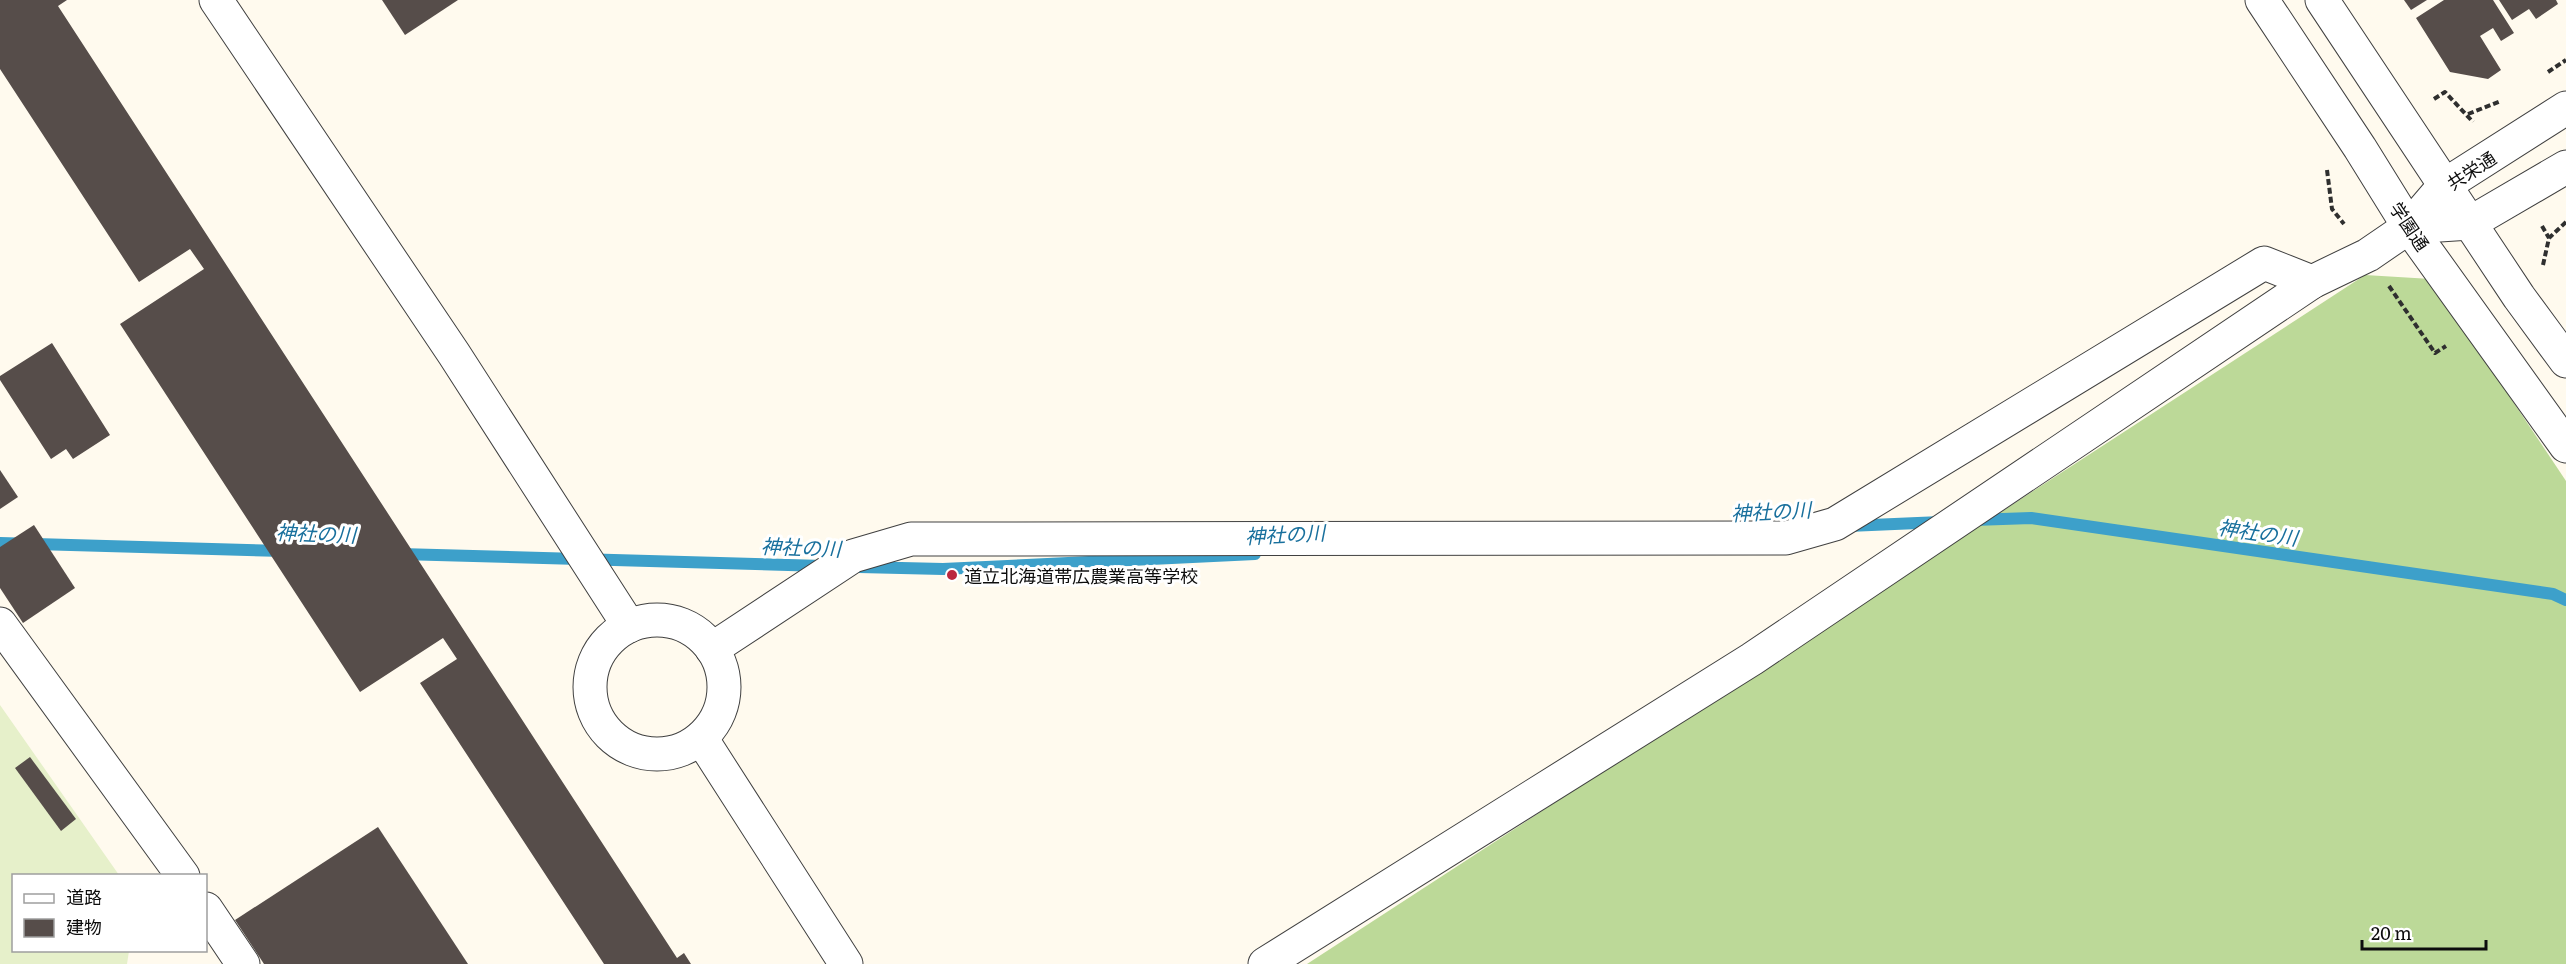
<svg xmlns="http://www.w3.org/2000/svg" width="2566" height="964" viewBox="0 0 2566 964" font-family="Literata,'Noto Sans JP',serif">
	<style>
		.forest { fill: #bcd998 }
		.pitch { fill: #e6f0ca }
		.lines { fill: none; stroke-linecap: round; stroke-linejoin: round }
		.stream { stroke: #3da0ca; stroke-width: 12 }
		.building { fill: #564d4a }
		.minor-casing { stroke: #404040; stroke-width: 35 }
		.path { stroke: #2f2f2f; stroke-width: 4; stroke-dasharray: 6 3; stroke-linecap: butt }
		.minor { stroke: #fff; stroke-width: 33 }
		.poi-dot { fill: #bb283e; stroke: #fff; stroke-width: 2 }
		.labels { text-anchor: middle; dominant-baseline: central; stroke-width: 6; stroke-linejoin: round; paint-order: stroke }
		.street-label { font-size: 18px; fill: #0d0d0d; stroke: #fff }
		.poi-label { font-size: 18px; fill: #0d0d0d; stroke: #fff; text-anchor: start }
		.water-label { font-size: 20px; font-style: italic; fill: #19709d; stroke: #fff }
	</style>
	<rect width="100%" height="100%" fill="#fffaee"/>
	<polygon class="forest" points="2365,275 2431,279 2566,481 2566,964 1307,964"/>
	<polygon class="pitch" points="0,705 119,875 14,876 14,950 129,951 127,964 0,964"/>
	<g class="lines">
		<g class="stream">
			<polyline points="1974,520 2031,518 2553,594 2566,600"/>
			<polyline points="1848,526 1941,522"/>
			<polyline points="0,543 284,551"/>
			<polyline points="400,554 823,566"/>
			<polyline points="859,567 943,569 1255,554"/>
		</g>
	</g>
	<g class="building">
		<polygon points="0,0 67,0 58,6 677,958 684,953 691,964 604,964 420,683 457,659 443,638 360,692 120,324 204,269 190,249 139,282 0,69"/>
		<polygon points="382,0 458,0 405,35"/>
		<polygon points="2404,0 2427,0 2411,10"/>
		<polygon points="2444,0 2493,0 2514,33 2501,41 2493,28 2480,36 2501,70 2488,79 2450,72 2416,18"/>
		<polygon points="2499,0 2556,0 2558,4 2536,19 2529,9 2512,20"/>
		<polygon points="52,343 110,435 73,459 66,449 51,459 0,380 0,376"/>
		<polygon points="0,470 18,497 0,509"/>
		<polygon points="34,525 75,588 23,623 0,588 0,547"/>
		<polygon points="30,757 76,819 61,831 15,768"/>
		<polygon points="378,827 468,964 264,964 235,920"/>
	</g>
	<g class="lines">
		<g class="minor-casing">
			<g id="minor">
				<polyline points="216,0 454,354 629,626"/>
				<polyline points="2262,0 2360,148 2409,227 2566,446"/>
				<polyline points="2322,0 2519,297 2566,361"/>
				<polyline points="2409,227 2470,223 2566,167"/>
				<circle cx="657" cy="687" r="67"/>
				<polyline points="0,624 183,876"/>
				<polyline points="712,649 853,556 911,539 1786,538 1835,524 2264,263 2312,282"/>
				<polyline points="701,738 846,964"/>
				<polyline points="206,909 243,964"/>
				<polyline points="1265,964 1752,659 2312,282 2368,255 2409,227 2445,185 2566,108"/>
			</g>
		</g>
		<g class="path">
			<polyline points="2548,72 2566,60"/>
			<polyline points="2434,99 2445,92 2473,122"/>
			<polyline points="2468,114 2501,101"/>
			<polyline points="2327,170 2332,209 2344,224"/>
			<polyline points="2542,226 2549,238"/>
			<polyline points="2543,265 2549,238 2566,222"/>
			<polyline points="2389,286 2435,353 2446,346"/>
		</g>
		<use href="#minor" class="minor"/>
	</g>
	<circle class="poi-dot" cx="952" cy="575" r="6"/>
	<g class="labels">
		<g class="street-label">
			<text transform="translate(2471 170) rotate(-33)">共栄通</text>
			<text transform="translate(2410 226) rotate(56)">学園通</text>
		</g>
		<g class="poi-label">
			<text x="964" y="575">道立北海道帯広農業高等学校</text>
		</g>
		<g class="water-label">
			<text transform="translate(1771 510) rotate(-3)">神社の川</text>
			<text transform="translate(2258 531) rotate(8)">神社の川</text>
			<text transform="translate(316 532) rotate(2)">神社の川</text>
			<text transform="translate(1285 533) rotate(-3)">神社の川</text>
			<text transform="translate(801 546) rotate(2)">神社の川</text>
		</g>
	</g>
	<rect x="12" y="874" width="195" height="78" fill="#ffffff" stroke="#9e9e9e" stroke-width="1.5"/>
	<rect x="24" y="894" width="30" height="9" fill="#ffffff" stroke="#9e9e9e" stroke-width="1.5"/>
	<text x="66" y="904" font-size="18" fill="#0d0d0d">道路</text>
	<rect x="24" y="919" width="30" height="18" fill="#564d4a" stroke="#9e9e9e" stroke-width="1.5"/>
	<text x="66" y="934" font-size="18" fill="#0d0d0d">建物</text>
	<path d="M2362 940v9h124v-9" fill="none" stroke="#0d0d0d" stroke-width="3"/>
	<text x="2371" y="940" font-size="18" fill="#0d0d0d" stroke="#ffffff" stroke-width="4.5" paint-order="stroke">20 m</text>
</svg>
